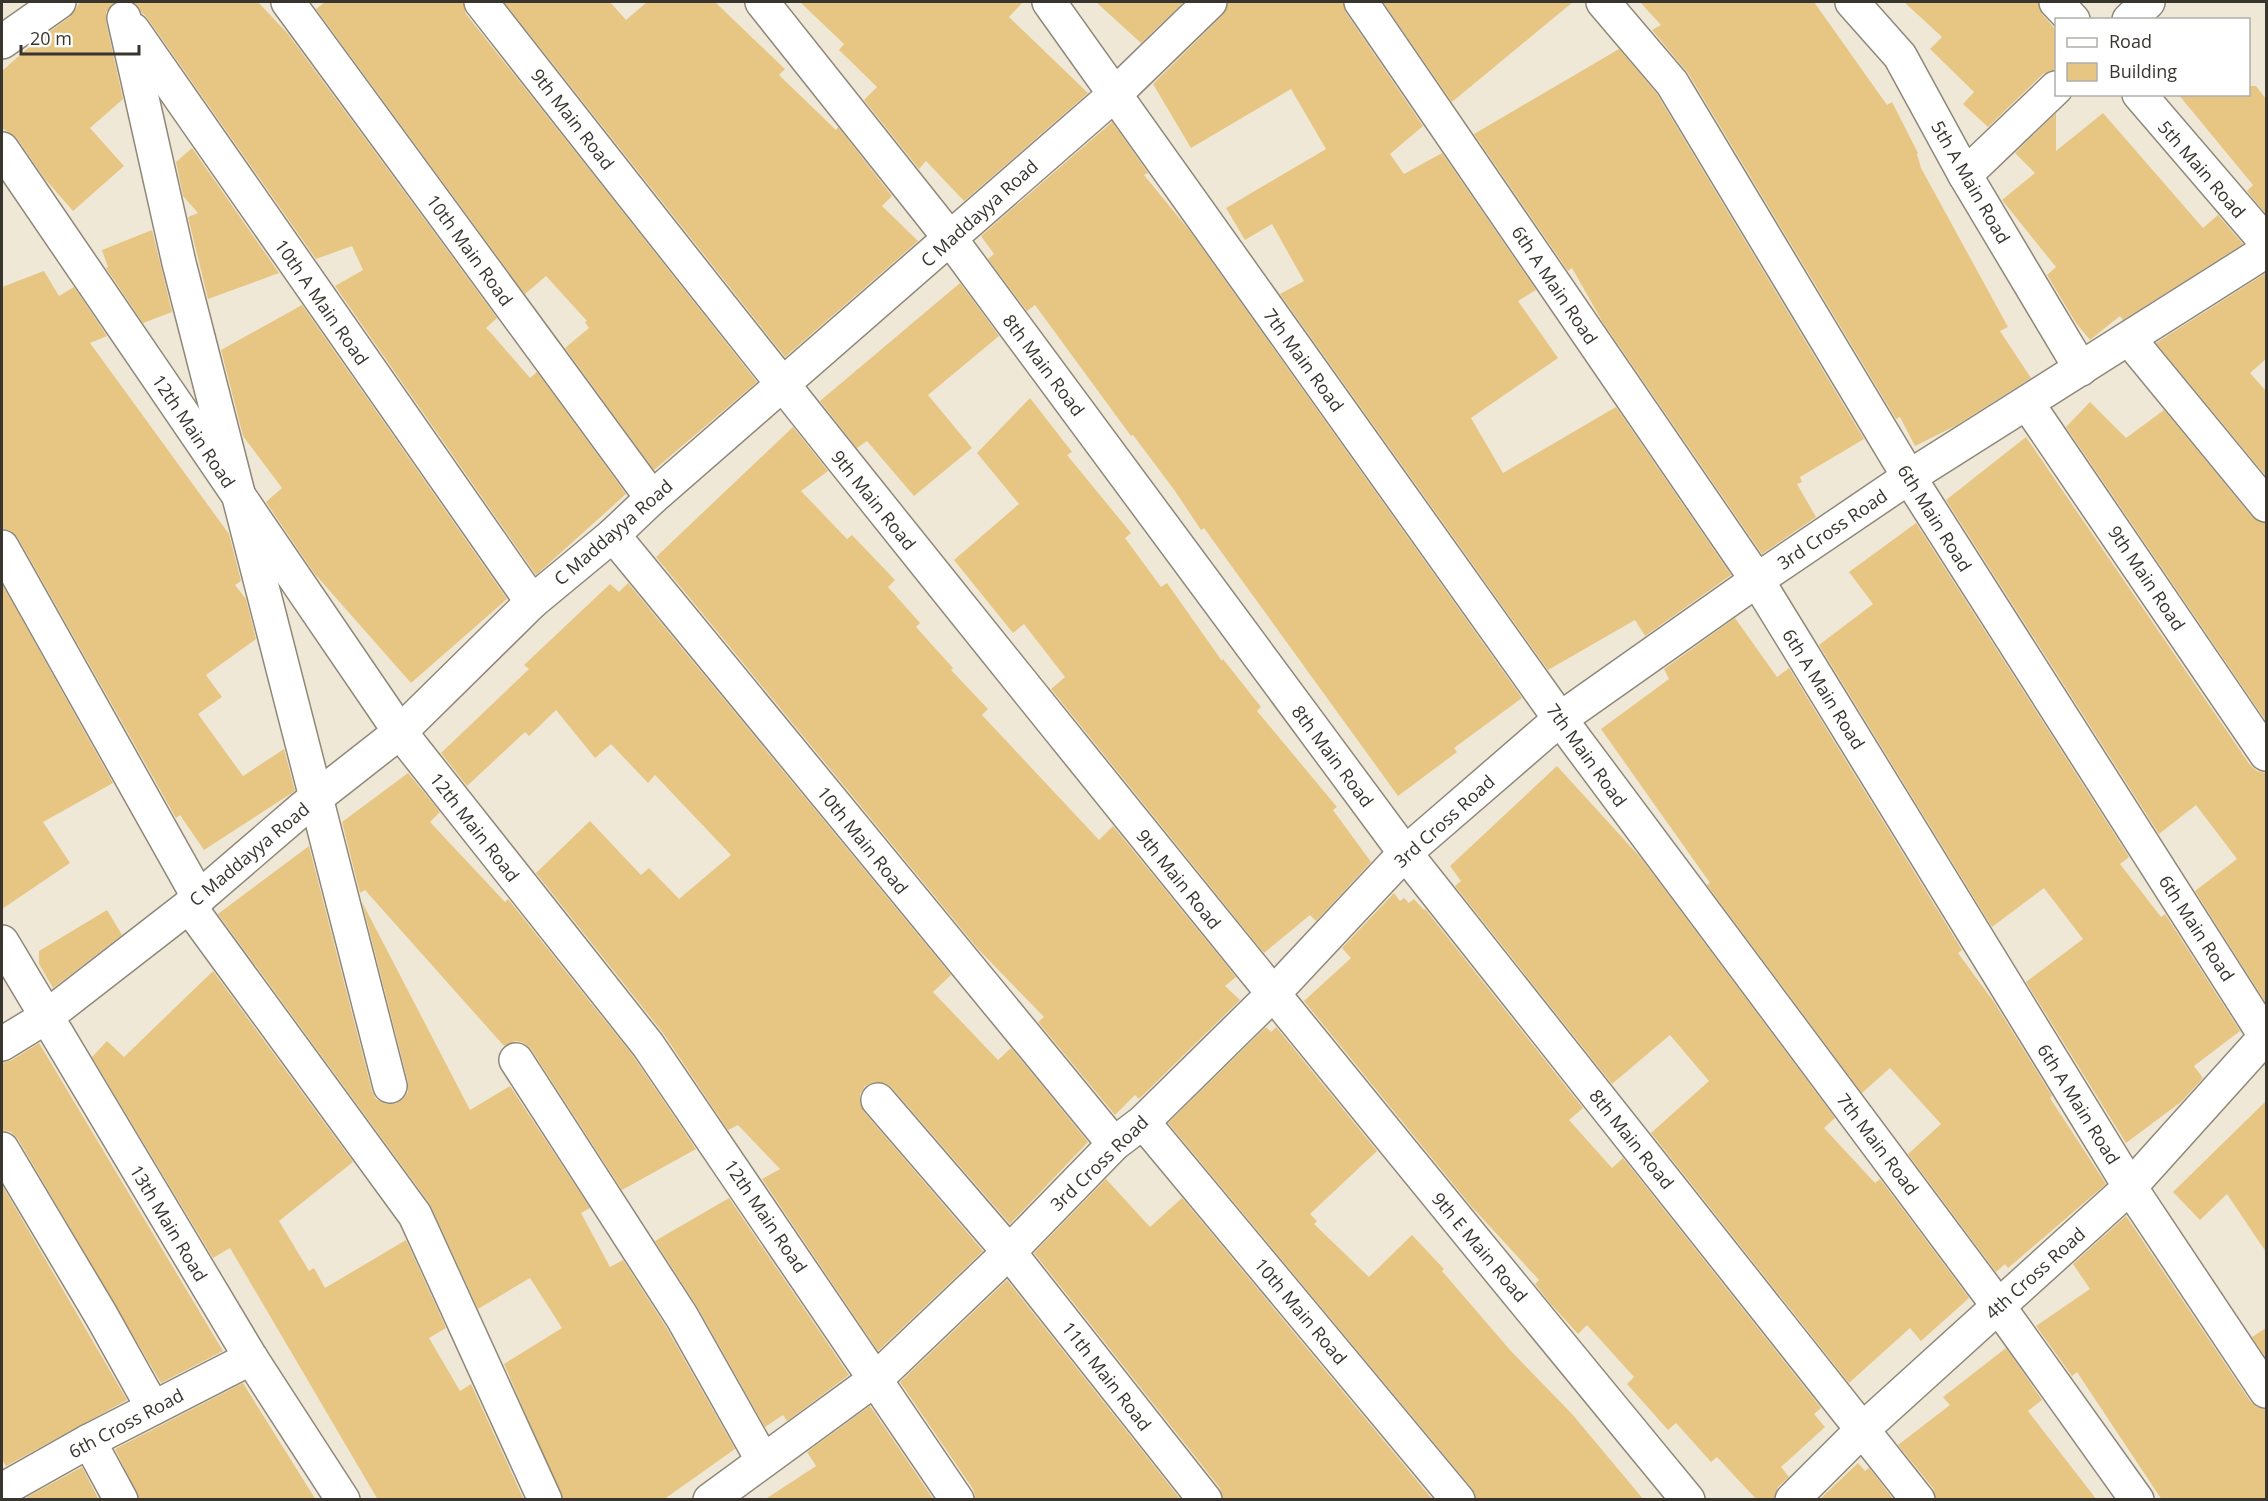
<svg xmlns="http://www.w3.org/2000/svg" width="2268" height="1501" viewBox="0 0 2268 1501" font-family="'Open Sans',sans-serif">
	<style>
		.building { fill: #e6c682 }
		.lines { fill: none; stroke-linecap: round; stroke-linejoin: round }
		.street-casing { stroke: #8f8879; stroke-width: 36 }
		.street { stroke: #fff; stroke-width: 33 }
		.labels { text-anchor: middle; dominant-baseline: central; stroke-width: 6; stroke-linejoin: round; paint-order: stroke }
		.street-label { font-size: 18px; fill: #38352e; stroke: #fff }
	</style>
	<rect width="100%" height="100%" fill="#f0e8d7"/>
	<g class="building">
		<polygon points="80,2 116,2 106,12 106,22 123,99 90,128 124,166 73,211 45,179 17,138 2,128 2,71 36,41 70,17"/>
		<polygon points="132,2 258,2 288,34 497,318 486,328 491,333 530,378 537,372 626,494 536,575 335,286 363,270 352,246 316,259 148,19"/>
		<polygon points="325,2 463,2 466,14 757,382 654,470 565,348 589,328 585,322 587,321 546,276 525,294 316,9"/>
		<polygon points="504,2 610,2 626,20 647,2 715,2 785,69 779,75 836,130 838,127 892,196 882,206 918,241 785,357"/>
		<polygon points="800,2 1023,2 1009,17 1088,93 964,201 926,161 919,169 864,100 877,87 839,50 844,44"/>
		<polygon points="1096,2 1184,2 1141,43"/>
		<polygon points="1228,2 1343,2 1346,13 1423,126 1390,154 1404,174 1442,153 1536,290 1518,301 1558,358 1471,418 1503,473 1616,407 1731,575 1645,636 1635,620 1548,670 1280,294 1304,281 1272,224 1245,240 1226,208 1326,149 1291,89 1191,148 1153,84 1223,15"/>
		<polygon points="1383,2 1573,2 1452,102"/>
		<polygon points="1640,2 1814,2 1887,105 1892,102 1918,153 1917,154 1921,168 2008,327 2000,331 2031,378 1955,426 1915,446 1900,417 1896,419 1688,73 1652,30 1661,25"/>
		<polygon points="1904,2 2038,2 2042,14 2056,30 2056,70 2043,74 1988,127 1963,104 1974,92 1930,49 1942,37"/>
		<polygon points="1619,49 1657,94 1864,439 1800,477 1802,482 1797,484 1816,517 1762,554 1602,321 1572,268 1568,271 1474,134"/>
		<polygon points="2248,86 2256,86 2266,99 2266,214 2247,191 2253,185 2178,94 2248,94"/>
		<polygon points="2056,113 2056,151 2103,113 2203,228 2218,215 2243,244 2123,320 2120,316 2090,340 2076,323 2047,275 2056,267 2002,200 2035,173 2015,153"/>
		<polygon points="1112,122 1148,173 1144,175 1189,230 1522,698 1454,748 1457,752 1398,796 1204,528 1201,530 1175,491 1133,435 1131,436 1035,305 1027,311 988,259 994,254 981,236"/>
		<polygon points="192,148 279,273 208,299 188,217 198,213 183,196 176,162"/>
		<polygon points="152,230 172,312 143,323 106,268 108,267 102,250"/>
		<polygon points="44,271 59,296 74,287 107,336 90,343 229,534 241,581 235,585 246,599 256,639 206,675 222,697 198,714 243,776 284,749 295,791 204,850 180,815 176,818 18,538 11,531 2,528 2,287"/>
		<polygon points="2266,273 2266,359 2250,373 2266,391 2266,476 2156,343"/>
		<polygon points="960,283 999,336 928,395 972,448 914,496 867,441 857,448 820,401"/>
		<polygon points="302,305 507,599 411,683 314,573 266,502 282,488 243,436 221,350"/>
		<polygon points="1030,398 1072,452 1067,455 1131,533 1125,538 1161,587 1167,583 1222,661 1223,659 1261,707 1257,711 1337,807 1333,810 1371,862 1316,921 1310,915 1264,953 1051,689 1065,677 1024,624 1013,633 954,560 1019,504 977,453"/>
		<polygon points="2090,402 2126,438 2164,410 2252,517 2266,523 2266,721 2066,427"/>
		<polygon points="793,427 828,471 801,491 847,539 852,535 895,580 888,587 920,623 916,627 953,668 951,670 988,709 982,715 1099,840 1113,826 1236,977 1225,986 1240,1000 1139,1099 1135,1095 1115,1115 1038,1022 1044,1017 978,949 656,557"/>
		<polygon points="2026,437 2250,765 2257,771 2266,773 2266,1003 2195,891 2237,859 2196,805 2159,834 1946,500"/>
		<polygon points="1916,523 2129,857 2120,864 2161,917 2165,914 2240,1031 2194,1066 2203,1078 2181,1102 2126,1143 2026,982 2083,939 2044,888 1992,927 1819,645 1873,604 1849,572"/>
		<polygon points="628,583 951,975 933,992 998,1060 1011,1048 1088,1142 1010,1224 892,1088 885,1083 875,1082 865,1086 860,1094 860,1103 864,1112 983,1251 878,1351 762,1179 780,1169 738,1125 728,1130 663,1033 536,873 590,821 641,875 649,868 679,899 731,855 655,775 648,783 611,744 595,758 556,710 529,736 525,732 467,786 441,753 529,669 524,665 610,584 619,592"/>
		<polygon points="2,584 113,783 43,822 70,863 2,909"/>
		<polygon points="1735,618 1777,677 1789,668 1962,950 1958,953 1994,1002 2052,1096 2050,1098 2106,1184 2008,1268 2005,1264 1996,1272 1908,1154 1941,1124 1890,1068 1862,1093 1707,885 1710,883 1601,729 1669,679 1664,669"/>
		<polygon points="1557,766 1640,857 1835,1118 1824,1128 1875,1183 1880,1179 1969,1298 1921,1341 1910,1328 1849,1383 1651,1133 1709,1081 1670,1035 1612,1084 1455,886 1461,881 1450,866"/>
		<polygon points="408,773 440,812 430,822 505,902 508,899 633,1056 696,1149 622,1190 531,1049 524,1043 516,1041 504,1046 365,890 360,893 342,822"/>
		<polygon points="309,846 372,1091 376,1099 386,1104 395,1104 403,1099 408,1092 408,1082 362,902 470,1110 510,1086 590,1208 581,1213 610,1267 623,1260 666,1327 735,1449 663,1500 563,1500 504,1364 562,1328 530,1278 478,1309 430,1204 218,914"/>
		<polygon points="1394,893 1400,901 1404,898 1409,903 1414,899 1424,910 1425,909 1583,1108 1569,1120 1612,1168 1623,1158 1821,1408 1814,1414 1825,1427 1781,1467 1789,1477 1778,1487 1774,1500 1757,1500 1717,1457 1711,1462 1676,1423 1668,1430 1627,1384 1634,1377 1587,1325 1578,1334 1550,1303 1535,1284 1539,1280 1471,1206 1304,1001 1351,958 1342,948"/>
		<polygon points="107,910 122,935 53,988 39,964 39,951"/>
		<polygon points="213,971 353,1162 279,1221 309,1271 314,1268 325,1288 406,1240 446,1328 429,1338 460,1391 471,1384 524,1500 378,1500 230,1248 213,1258 92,1057 107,1041 124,1057"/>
		<polygon points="1266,1027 1271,1032 1276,1027 1377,1151 1310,1214 1317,1221 1314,1224 1369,1277 1412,1235 1444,1269 1442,1271 1510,1350 1572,1414 1644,1500 1476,1500 1472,1488 1168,1123"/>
		<polygon points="39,1043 223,1351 161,1383 18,1139 11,1132 2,1130 2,1063 12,1060"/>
		<polygon points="2266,1101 2266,1252 2227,1194 2200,1220 2173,1192"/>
		<polygon points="1106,1179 1150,1227 1182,1198 1433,1500 1223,1500 1220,1488 1034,1253"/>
		<polygon points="2,1185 127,1400 6,1466 2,1460"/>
		<polygon points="729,1198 849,1375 787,1421 783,1415 765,1427 698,1308 655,1241"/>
		<polygon points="2126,1216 2250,1401 2257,1407 2266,1410 2266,1500 2162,1500 2077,1372 2072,1376 2036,1326 2090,1289 2073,1264"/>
		<polygon points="1007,1280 1181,1500 976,1500 973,1489 900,1382"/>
		<polygon points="2266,1328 2266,1358 2252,1337"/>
		<polygon points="2006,1348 2042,1400 2028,1411 2097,1500 1936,1500 1933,1488 1898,1445 1950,1405 1943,1397"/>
		<polygon points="243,1383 316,1500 140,1500 115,1449"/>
		<polygon points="870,1406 934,1500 764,1500 816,1466 807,1452"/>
		<polygon points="1858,1463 1865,1471 1869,1468 1894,1500 1819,1500"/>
		<polygon points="82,1467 99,1500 29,1500 27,1497"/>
	</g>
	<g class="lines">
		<g class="street-casing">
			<g id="street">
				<polyline points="288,2 652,498"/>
				<path d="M481 2C876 507 1280 1005 1688 1500"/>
				<polyline points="762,2 949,237 1405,853 1918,1500"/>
				<polyline points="1049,2 1560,719 1999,1307 2137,1500"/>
				<polyline points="1361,2 1757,580 2130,1187 2266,1391"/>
				<polyline points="1603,2 1672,83 1909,477 2266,1037"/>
				<polyline points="1852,2 1900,56 1965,175 2081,369"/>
				<polyline points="2056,2 2073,20"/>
				<polyline points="124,18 179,263 390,1086"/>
				<polyline points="2129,20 2148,2"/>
				<polyline points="133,30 532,602"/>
				<polyline points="2,42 59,2"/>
				<polyline points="2139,94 2266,242"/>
				<polyline points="2,149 400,732 648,1045 957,1500"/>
				<polyline points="1965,175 2056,88"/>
				<polyline points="2130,340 2266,505"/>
				<polyline points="2027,403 2266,754"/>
				<polyline points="613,535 1114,1144"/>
				<polyline points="2,547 199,898"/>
				<polyline points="189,906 415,1215 545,1500"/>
				<polyline points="2,942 251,1358 343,1500"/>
				<polyline points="2,1044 46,1017 189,906 303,808 400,732 532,602 613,535 652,498 1114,95 1210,2"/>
				<polyline points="516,1060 682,1317 763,1461"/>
				<polyline points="878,1100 1009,1252 1205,1500"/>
				<polyline points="1143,1122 1458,1500"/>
				<polyline points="2,1149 101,1315 153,1408"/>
				<polyline points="89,1441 121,1500"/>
				<polyline points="2,1490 89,1441 251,1358"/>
				<polyline points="710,1500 877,1378 1009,1252 1114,1144 1143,1122 1272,995 1405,853 1560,719 1757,580 1909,477 2266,251"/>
				<polyline points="1792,1500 1863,1429 2130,1187 2266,1036"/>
			</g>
		</g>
		<use href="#street" class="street"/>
	</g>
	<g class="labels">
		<g class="street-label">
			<text transform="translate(573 119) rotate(52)">9th Main Road</text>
			<text transform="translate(2202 169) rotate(49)">5th Main Road</text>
			<text transform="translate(1971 182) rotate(60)">5th A Main Road</text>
			<text transform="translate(979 213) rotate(-42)">C Maddayya Road</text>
			<text transform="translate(470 250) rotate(54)">10th Main Road</text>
			<text transform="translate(1555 285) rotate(56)">6th A Main Road</text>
			<text transform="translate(322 302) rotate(55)">10th A Main Road</text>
			<text transform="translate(1304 360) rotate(54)">7th Main Road</text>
			<text transform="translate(1044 365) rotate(53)">8th Main Road</text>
			<text transform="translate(194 431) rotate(56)">12th Main Road</text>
			<text transform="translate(874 500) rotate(51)">9th Main Road</text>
			<text transform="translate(1935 518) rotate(58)">6th Main Road</text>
			<text transform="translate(1832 529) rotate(-34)">3rd Cross Road</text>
			<text transform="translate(613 532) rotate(-41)">C Maddayya Road</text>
			<text transform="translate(2147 578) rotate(56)">9th Main Road</text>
			<text transform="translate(1824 689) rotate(58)">6th A Main Road</text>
			<text transform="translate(1587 755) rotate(54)">7th Main Road</text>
			<text transform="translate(1333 756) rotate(53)">8th Main Road</text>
			<text transform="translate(1444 821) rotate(-42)">3rd Cross Road</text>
			<text transform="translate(475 827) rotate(52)">12th Main Road</text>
			<text transform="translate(863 840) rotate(51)">10th Main Road</text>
			<text transform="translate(249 854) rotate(-40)">C Maddayya Road</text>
			<text transform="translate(1179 879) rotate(51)">9th Main Road</text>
			<text transform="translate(2197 928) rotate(57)">6th Main Road</text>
			<text transform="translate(2079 1104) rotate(58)">6th A Main Road</text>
			<text transform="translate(1632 1139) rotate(51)">8th Main Road</text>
			<text transform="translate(1878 1144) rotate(53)">7th Main Road</text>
			<text transform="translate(1099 1163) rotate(-44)">3rd Cross Road</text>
			<text transform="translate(766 1216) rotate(56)">12th Main Road</text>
			<text transform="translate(169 1223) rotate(59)">13th Main Road</text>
			<text transform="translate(1480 1247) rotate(50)">9th E Main Road</text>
			<text transform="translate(2035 1273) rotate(-42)">4th Cross Road</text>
			<text transform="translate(1301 1311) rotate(50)">10th Main Road</text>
			<text transform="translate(1107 1376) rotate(52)">11th Main Road</text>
			<text transform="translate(126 1423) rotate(-28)">6th Cross Road</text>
		</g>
	</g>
	<rect width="2268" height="1501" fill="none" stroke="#38352e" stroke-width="6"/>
	<rect x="2055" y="18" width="195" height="78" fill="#ffffff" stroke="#afaeab" stroke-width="1.5"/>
	<rect x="2067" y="38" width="30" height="9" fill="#ffffff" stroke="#afaeab" stroke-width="1.5"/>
	<text x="2109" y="48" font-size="18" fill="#38352e">Road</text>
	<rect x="2067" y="63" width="30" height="18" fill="#e6c682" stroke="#afaeab" stroke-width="1.5"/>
	<text x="2109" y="78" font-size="18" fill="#38352e">Building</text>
	<path d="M21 45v9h118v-9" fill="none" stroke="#38352e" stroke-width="3"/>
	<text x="30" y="45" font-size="18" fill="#38352e" stroke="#ffffff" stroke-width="4.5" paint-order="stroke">20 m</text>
</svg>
